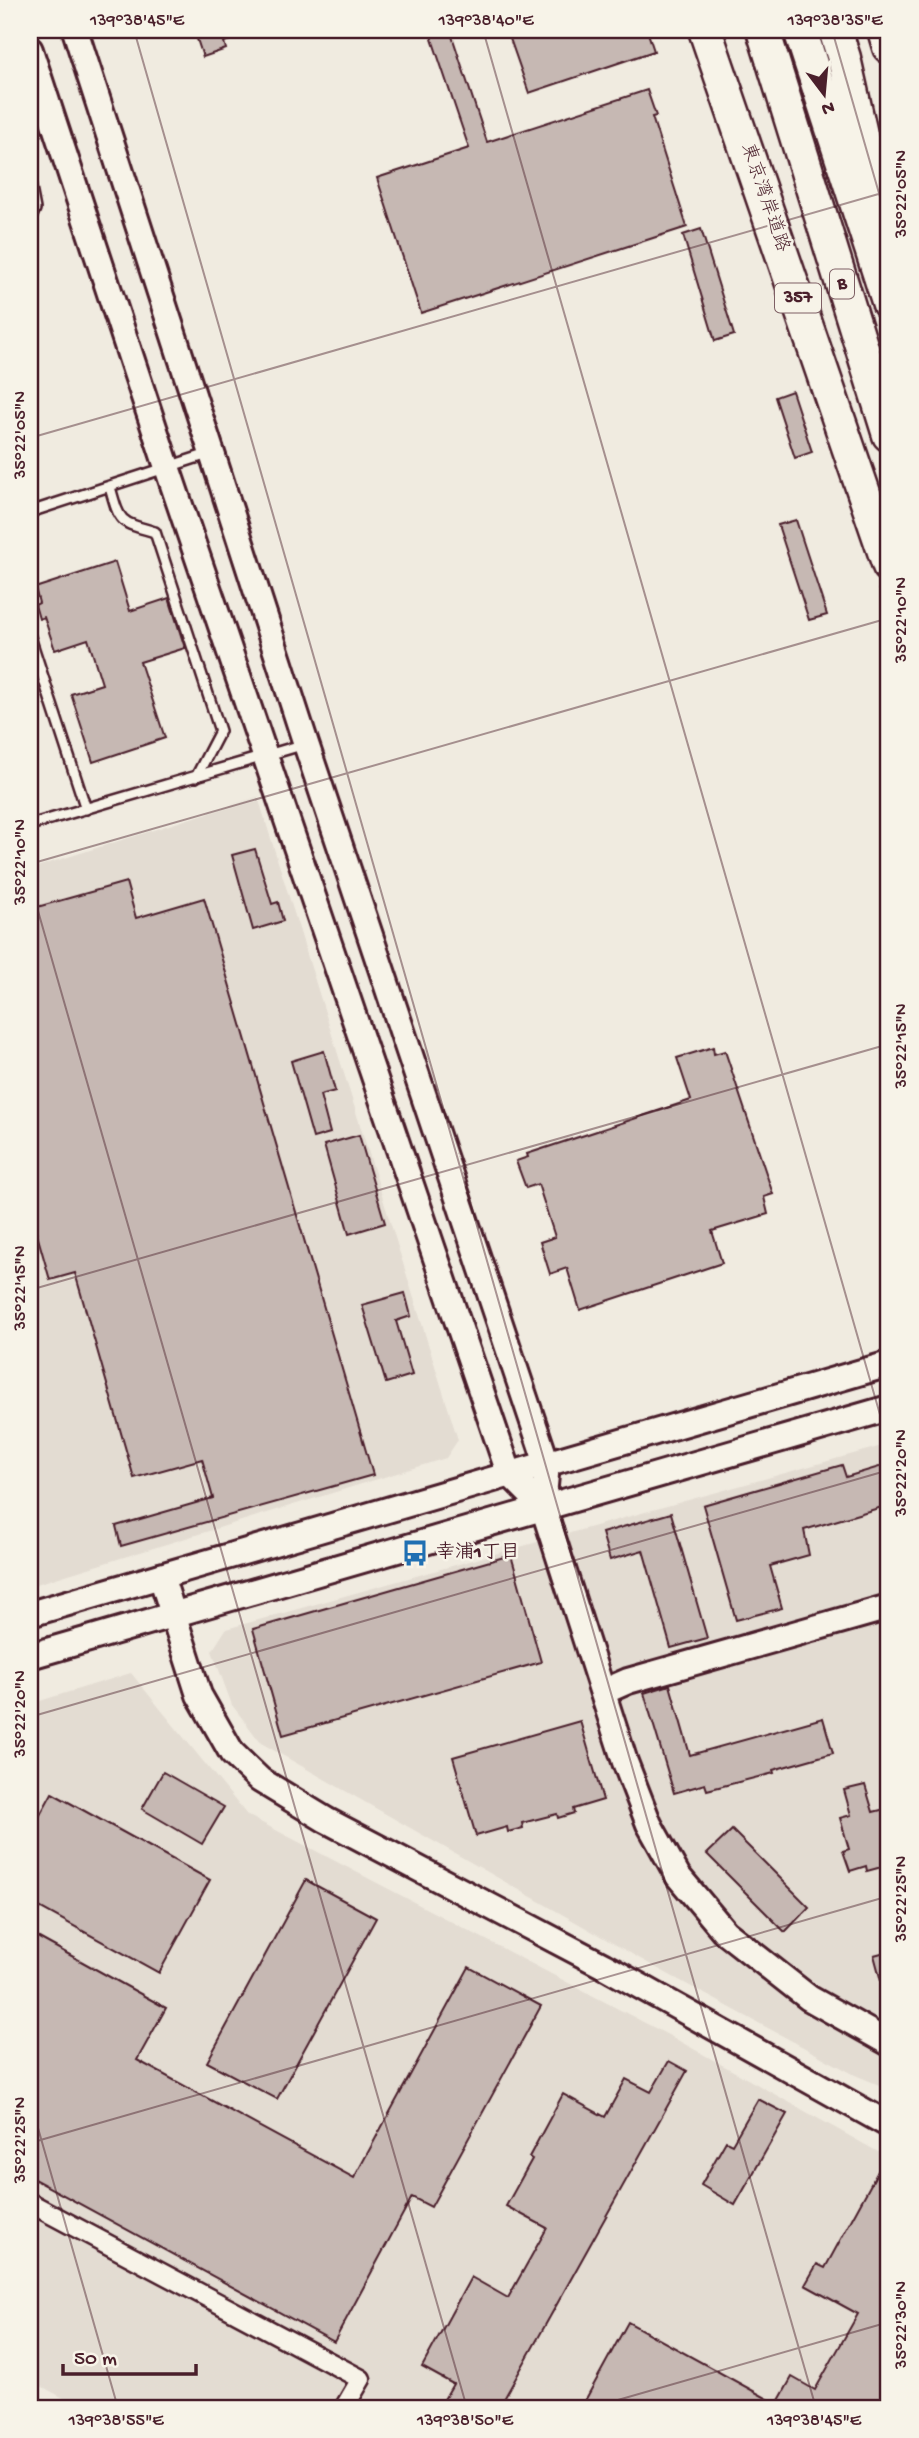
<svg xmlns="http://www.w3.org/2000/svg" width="919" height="2438" viewBox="0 0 919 2438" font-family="'Gochi Hand','Klee One',sans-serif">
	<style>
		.built { fill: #e3dcd2 }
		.building { fill: #c6b8b3; stroke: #4a1f2b; stroke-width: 2 }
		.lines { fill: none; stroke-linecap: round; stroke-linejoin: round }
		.lane-casing { stroke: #4a1f2b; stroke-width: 14 }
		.street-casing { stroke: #4a1f2b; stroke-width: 23 }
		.secondary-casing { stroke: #4a1f2b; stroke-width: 30 }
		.highway-casing { stroke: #4a1f2b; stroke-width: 37 }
		.path { stroke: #4a1f2b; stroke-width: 3.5; stroke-dasharray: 7 5; stroke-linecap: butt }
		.lane { stroke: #f7f3e8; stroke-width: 9 }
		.street { stroke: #f7f3e8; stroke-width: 18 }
		.secondary { stroke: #f7f3e8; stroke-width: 24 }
		.highway { stroke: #f7f3e8; stroke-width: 32 }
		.ticks { fill: none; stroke: #4a1f2b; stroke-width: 2; stroke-opacity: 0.45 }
		.labels { text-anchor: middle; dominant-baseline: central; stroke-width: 5; stroke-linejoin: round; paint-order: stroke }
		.shield { fill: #f7f3e8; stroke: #7e5f64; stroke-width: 2 }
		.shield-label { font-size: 18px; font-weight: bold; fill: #4a1f2b }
		.street-label { font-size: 19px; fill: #4a1f2b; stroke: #f7f3e8 }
		.poi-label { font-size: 19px; font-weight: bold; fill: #4a1f2b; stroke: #f7f3e8; text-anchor: start }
		.neatline { fill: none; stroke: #4a1f2b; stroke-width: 2.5 }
		.ticks-label { font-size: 18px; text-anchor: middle; fill: #4a1f2b }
	</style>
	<rect width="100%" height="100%" fill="#f0ebe0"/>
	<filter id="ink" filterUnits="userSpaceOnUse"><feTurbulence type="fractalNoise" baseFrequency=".0143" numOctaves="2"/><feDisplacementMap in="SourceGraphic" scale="14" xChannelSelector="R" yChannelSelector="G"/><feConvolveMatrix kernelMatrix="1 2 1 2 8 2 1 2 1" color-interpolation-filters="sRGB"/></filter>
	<g filter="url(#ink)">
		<g class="built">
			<polygon points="258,797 458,1440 446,1458 30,1586 30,869"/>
			<polygon points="889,1444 889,2089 855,2075 653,1966 261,1743 232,1705 212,1651 226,1629"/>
			<polygon points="131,1673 247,1815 672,2037 889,2158 889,2408 82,2408 30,2380 30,1704"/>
		</g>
		<g class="building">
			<polygon points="194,30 252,30 252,33 224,42 226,49 203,57"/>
			<polygon points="429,30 450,30 487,142 647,90 656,116 652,117 687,227 421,313 377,178 469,148"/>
			<polygon points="507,30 647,30 654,51 529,93"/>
			<polygon points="701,229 734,335 715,341 683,235"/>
			<polygon points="792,391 812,452 795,458 775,397"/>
			<polygon points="796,520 827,615 809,620 778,525"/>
			<polygon points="115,562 130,611 169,598 185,648 140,662 165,738 93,762 71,694 102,684 88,639 55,650 44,617 39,619 35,605 39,603 35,588"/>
			<polygon points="255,849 272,904 278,902 283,921 253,930 232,855"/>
			<polygon points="126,882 136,918 204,898 373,1475 121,1546 116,1526 213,1498 202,1459 134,1478 75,1273 50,1280 30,1210 30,909"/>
			<polygon points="713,1047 714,1054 725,1051 773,1194 764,1197 768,1214 712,1231 722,1263 580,1310 567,1268 550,1274 540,1242 555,1237 538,1184 526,1188 516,1161 528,1157 527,1154 691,1100 677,1058"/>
			<polygon points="324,1051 335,1091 320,1095 330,1133 313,1138 291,1061"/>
			<polygon points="359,1135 385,1223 349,1234 324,1145"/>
			<polygon points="405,1293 411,1316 396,1321 412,1375 386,1383 362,1305"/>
			<polygon points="889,1464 889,1505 804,1530 809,1555 770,1566 782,1608 736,1620 703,1505 842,1465 846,1477"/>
			<polygon points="671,1513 707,1638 671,1648 643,1550 610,1560 602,1533"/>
			<polygon points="511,1555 541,1662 283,1735 253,1629"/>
			<polygon points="670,1685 690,1755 823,1718 833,1753 773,1770 774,1773 707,1790 705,1784 674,1793 644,1693"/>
			<polygon points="580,1721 603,1800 573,1809 574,1813 558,1818 557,1814 522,1823 523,1828 508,1832 507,1827 476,1836 453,1757"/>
			<polygon points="163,1772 224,1807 202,1844 142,1809"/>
			<polygon points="865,1785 873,1812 889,1808 889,1865 867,1871 866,1866 850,1871 843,1851 849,1849 840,1818 851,1815 844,1790"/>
			<polygon points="52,1793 210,1880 159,1973 30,1902 30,1833"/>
			<polygon points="732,1830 809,1907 785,1932 707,1854"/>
			<polygon points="306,1880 376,1918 277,2099 207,2062"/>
			<polygon points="30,1933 166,2008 137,2060 354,2178 469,1967 541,2006 431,2207 412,2197 334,2342 30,2177"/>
			<polygon points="889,1951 889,1996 885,1996 874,1955"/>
			<polygon points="669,2061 687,2071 499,2408 439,2408 453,2384 422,2367 471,2277 508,2298 547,2228 506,2206 532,2159 529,2157 563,2094 605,2117 626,2079 651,2092"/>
			<polygon points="758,2099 787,2114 735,2205 701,2185 726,2141 732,2144"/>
			<polygon points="889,2151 889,2408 581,2408 628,2322 777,2404 792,2377 815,2390 858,2314 805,2285 817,2264 825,2268"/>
		</g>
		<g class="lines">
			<g class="lane-casing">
				<g id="lane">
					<polyline points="30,183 35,209 30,220"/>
					<path d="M110 487C120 523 119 522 155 532L220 731 196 777"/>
					<polyline points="30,512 211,453"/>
					<polyline points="30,637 86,809"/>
					<polyline points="30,825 305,744"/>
				</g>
			</g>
			<g class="street-casing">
				<polyline id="street" points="30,2203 361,2379 344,2408"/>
			</g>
			<g class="secondary-casing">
				<g id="secondary">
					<polyline points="75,30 306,744 547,1464 543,1507 625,1762 649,1824 678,1876 725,1932 809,1998 889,2043"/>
					<polyline points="30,50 167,467 509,1473 543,1507"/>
					<polyline points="161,1576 199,1695 232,1753 260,1780 326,1820 604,1966 889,2125"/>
					<polyline points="30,1614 889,1364"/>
					<polyline points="30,1656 889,1408"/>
					<polyline points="603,1692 628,1681 889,1607"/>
				</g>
			</g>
			<g class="highway-casing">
				<g id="highway">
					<polyline points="705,30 889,566"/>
					<polyline points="763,30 889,435"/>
					<polyline points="800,30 889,304"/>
					<polyline points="835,30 844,58 879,215"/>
					<polyline points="884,30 889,47"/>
				</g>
			</g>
			<polyline class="path" points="880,588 889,614"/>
			<use href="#lane" class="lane"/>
			<use href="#street" class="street"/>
			<use href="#secondary" class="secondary"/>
			<use href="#highway" class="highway"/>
		</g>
	</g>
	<path class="ticks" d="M134 30 816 2408M483 30 889 1446M832 30 889 228M30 438 889 191M30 864 889 618M30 883 467 2408M30 1290 889 1044M30 1717 889 1470M30 2100 118 2408M30 2143 889 1896M590 2408 889 2322"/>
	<defs>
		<g id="bus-bare" transform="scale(2.1)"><path d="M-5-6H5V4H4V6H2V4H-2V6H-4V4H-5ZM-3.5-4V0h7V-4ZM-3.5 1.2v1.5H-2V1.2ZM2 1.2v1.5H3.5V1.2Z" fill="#1f6fb2" stroke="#f7f3e8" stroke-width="2.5" paint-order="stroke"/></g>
	</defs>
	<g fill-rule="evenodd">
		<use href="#bus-bare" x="415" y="1553"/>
	</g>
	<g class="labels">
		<g class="shield">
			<rect x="830" y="269.5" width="24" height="29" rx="5"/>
			<rect x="775" y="283.5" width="46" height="29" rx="5"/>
		</g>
		<g class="shield-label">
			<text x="842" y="284">B</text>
			<text x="798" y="298">357</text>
		</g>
		<g class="street-label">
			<text transform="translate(764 198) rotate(71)">東京湾岸道路</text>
		</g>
		<g class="poi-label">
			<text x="436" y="1553">幸浦1丁目</text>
		</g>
	</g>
	<rect width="919" height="2438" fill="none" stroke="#f7f3e8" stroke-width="77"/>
	<g transform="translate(824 94) rotate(164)" stroke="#f7f3e8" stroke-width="5" paint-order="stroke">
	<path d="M0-5L12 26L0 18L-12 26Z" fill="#4a1f2b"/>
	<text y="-10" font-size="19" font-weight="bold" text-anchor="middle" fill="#4a1f2b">N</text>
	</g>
	<path d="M63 2364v10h133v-10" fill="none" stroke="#4a1f2b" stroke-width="3.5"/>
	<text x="74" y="2364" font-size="21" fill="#4a1f2b" stroke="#f7f3e8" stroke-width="5" paint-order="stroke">50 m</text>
	<rect x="38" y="38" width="842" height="2362" class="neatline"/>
	<g class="ticks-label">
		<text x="137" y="25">139°38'45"E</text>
		<text x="486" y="25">139°38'40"E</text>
		<text x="835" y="25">139°38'35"E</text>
		<text transform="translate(900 194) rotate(-90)" y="6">35°22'05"N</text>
		<text transform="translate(19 435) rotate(-90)" y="6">35°22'05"N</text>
		<text transform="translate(900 620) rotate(-90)" y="6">35°22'10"N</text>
		<text transform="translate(19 862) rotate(-90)" y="6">35°22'10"N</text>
		<text transform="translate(900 1046) rotate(-90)" y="6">35°22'15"N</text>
		<text transform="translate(19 1288) rotate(-90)" y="6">35°22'15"N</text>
		<text transform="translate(900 1473) rotate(-90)" y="6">35°22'20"N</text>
		<text transform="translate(19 1714) rotate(-90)" y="6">35°22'20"N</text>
		<text transform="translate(900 1899) rotate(-90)" y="6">35°22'25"N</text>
		<text transform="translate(19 2140) rotate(-90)" y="6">35°22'25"N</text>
		<text transform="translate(900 2325) rotate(-90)" y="6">35°22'30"N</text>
		<text x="116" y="2425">139°38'55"E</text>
		<text x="465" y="2425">139°38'50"E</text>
		<text x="814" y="2425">139°38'45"E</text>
	</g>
</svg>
